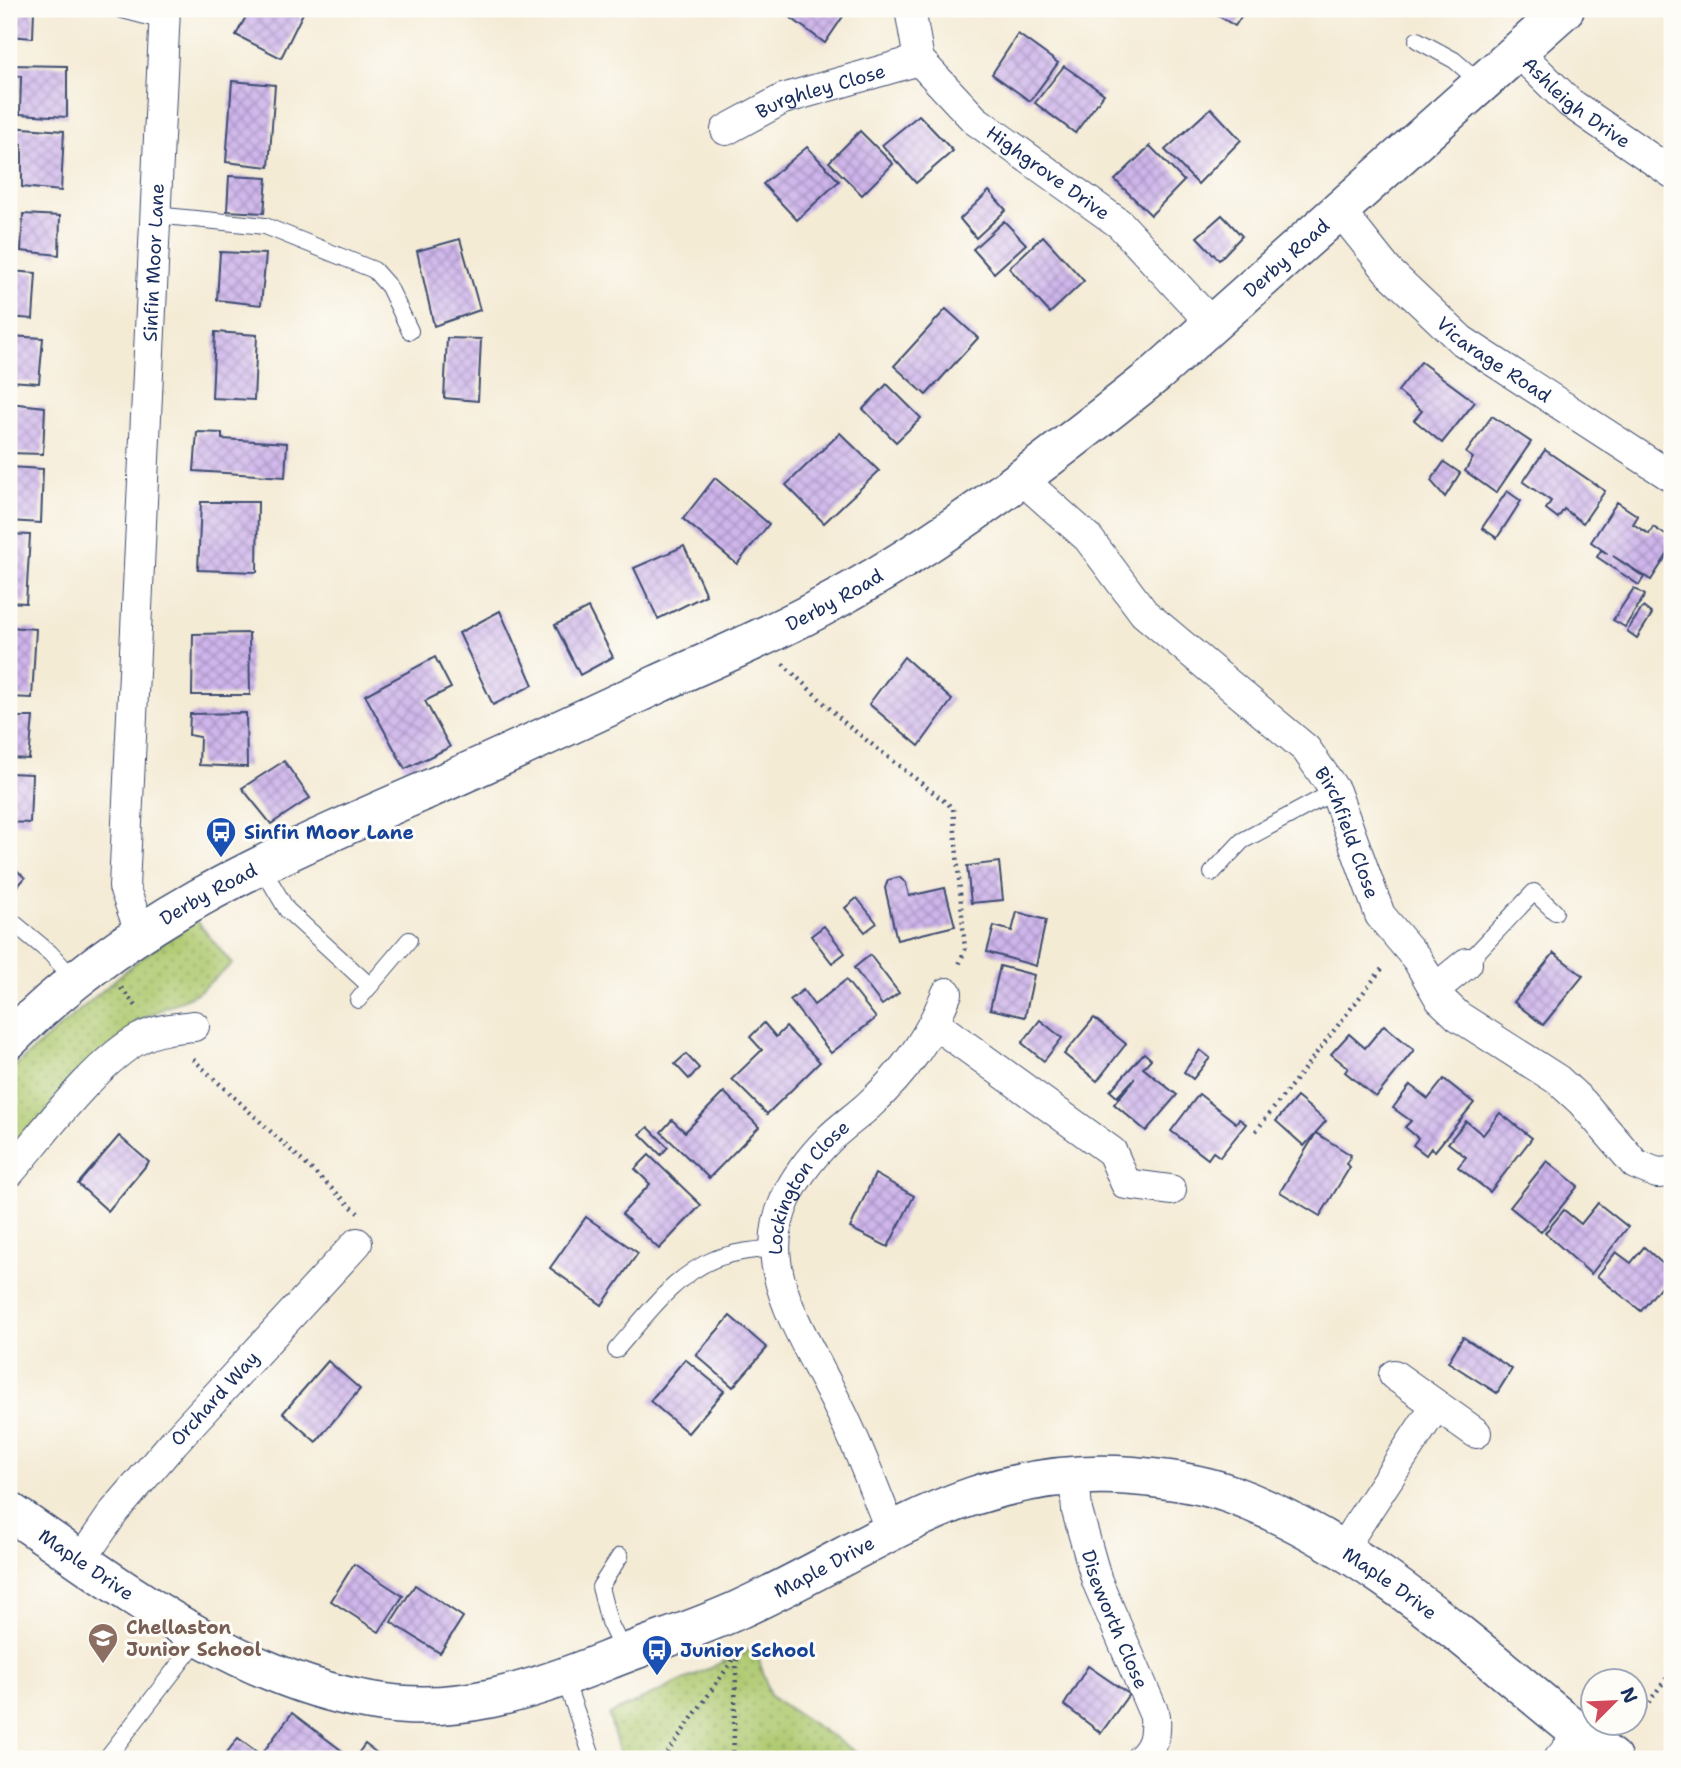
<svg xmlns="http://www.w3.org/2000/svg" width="1681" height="1768" viewBox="0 0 1681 1768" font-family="'Shantell Sans',sans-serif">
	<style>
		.grass { fill: url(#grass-dots); stroke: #657c66; stroke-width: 2 }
		.building { fill: url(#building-cross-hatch) }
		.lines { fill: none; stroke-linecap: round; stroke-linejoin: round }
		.lane-casing { stroke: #3c4b70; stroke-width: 18 }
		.street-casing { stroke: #3c4b70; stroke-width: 32 }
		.secondary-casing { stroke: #3c4b70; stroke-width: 41 }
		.primary-casing { stroke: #3c4b70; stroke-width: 41 }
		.path { stroke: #3c4b70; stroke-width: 4.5; stroke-dasharray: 2 5; stroke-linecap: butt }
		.lane { stroke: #fff; stroke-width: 16 }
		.street { stroke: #fff; stroke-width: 30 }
		.secondary { stroke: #fff; stroke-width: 38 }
		.primary { stroke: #fff; stroke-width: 38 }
		.labels { text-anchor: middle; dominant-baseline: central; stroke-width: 6; stroke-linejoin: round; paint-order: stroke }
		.street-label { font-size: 19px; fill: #1b2f5e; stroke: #fdfcf7 }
		.transit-label { font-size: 19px; font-weight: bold; fill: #164399; stroke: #fdfcf7; text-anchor: start }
		.education-label { font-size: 19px; font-weight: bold; fill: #785e54; stroke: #fdfcf7; text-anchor: start }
	</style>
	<defs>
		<pattern id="grass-dots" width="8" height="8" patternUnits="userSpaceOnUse" patternTransform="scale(1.75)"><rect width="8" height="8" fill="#afc96f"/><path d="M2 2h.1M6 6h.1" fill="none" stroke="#8ea45e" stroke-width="1.8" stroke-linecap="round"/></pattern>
		<pattern id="building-cross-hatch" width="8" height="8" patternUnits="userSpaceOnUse" patternTransform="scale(1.75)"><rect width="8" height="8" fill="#cfb5eb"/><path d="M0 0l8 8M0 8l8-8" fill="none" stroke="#a794c2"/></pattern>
	</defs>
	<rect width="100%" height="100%" fill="#fdfcf7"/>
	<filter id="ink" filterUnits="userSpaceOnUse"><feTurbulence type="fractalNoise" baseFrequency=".0143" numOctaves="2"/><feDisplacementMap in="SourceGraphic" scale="14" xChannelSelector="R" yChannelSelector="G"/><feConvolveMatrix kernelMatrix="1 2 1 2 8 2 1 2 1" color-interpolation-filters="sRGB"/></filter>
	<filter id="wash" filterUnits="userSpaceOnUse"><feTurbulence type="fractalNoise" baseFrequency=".00686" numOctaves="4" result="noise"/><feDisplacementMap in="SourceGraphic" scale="28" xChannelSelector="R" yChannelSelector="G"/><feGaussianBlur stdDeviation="1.57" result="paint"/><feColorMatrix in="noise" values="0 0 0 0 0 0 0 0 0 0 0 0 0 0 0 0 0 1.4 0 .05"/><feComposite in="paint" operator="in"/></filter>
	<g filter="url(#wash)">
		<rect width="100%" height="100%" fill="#f4ebd5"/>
		<g class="grass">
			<polygon points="196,920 232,964 197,993 139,1020 9,1151 9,1071 137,961"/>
			<polygon points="755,1647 770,1696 866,1759 621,1759 609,1715"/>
		</g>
		<g id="blocks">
			<g class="building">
				<polygon points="9,9 34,9 33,38 9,36"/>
				<polygon points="250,9 305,9 281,58 236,35"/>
				<polygon points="779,9 848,9 825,43"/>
				<polygon points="1207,9 1246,9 1235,26"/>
				<polygon points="1018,34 1058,63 1030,101 992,74"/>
				<polygon points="9,65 67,66 67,117 20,114 21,76 9,76"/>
				<polygon points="1064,66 1104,94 1075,133 1035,103"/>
				<polygon points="232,81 275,85 269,167 226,162"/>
				<polygon points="1211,108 1241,140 1198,184 1165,150"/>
				<polygon points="919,115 953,151 916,183 882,145"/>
				<polygon points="9,127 64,131 61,191 22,187 22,144 9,143"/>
				<polygon points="860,131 893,164 862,195 829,162"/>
				<polygon points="1150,146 1184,181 1151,215 1115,180"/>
				<polygon points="807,147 839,181 797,220 763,184"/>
				<polygon points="229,176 267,178 264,213 227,211"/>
				<polygon points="989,191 1006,210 976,238 960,219"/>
				<polygon points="23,214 60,216 59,255 21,251"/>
				<polygon points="1222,215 1242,236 1219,260 1197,237"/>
				<polygon points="1004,221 1026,244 994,273 973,249"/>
				<polygon points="1043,236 1084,281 1050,313 1009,268"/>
				<polygon points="460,239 480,310 434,326 417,251"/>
				<polygon points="220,252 266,254 261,305 217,300"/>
				<polygon points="9,271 36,273 33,319 9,317"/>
				<polygon points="946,309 978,338 926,395 894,366"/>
				<polygon points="215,332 257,335 254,400 212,398"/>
				<polygon points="9,336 43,338 39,383 9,381"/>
				<polygon points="447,338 481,339 478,401 444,398"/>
				<polygon points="1421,362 1475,402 1442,443 1414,420 1422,411 1398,391"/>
				<polygon points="887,384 921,418 896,442 863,409"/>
				<polygon points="9,403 45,407 43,454 9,453"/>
				<polygon points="1492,416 1531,442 1496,493 1465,471 1473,458 1466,453"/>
				<polygon points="197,432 222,433 222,439 287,443 285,477 194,471"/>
				<polygon points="840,433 879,471 824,523 786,485"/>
				<polygon points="1545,450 1605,491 1583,523 1564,509 1558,518 1546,509 1551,501 1523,482"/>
				<polygon points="1444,462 1460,473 1445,497 1431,481"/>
				<polygon points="9,467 43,469 41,523 9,521"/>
				<polygon points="715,478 769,524 737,564 683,519"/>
				<polygon points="1507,491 1521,501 1497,538 1482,528"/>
				<polygon points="201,502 258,502 257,572 198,570"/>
				<polygon points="1617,502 1638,516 1633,524 1649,534 1653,527 1672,539 1672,547 1651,580 1613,556 1644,577 1639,585 1597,557 1601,550 1608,554 1591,542"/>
				<polygon points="9,534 30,535 26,603 9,602"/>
				<polygon points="684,546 706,595 658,619 634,568"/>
				<polygon points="1634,588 1645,595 1625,627 1613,620"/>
				<polygon points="1643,607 1652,614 1637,638 1627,631"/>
				<polygon points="588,608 613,657 580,675 555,625"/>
				<polygon points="500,611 533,685 493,705 459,633"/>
				<polygon points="9,627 36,629 32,698 9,697"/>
				<polygon points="249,633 250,695 192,695 193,634"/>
				<polygon points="435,657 451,688 425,701 450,747 405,769 365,695"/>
				<polygon points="904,657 952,700 919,746 869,704"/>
				<polygon points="246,713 247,767 199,765 200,737 189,735 190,714"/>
				<polygon points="9,717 33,717 29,759 9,758"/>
				<polygon points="284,761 310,798 271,824 242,788"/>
				<polygon points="9,773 32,774 30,823 9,822"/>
				<polygon points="999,862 1003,900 971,903 967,866"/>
				<polygon points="9,863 25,878 9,896"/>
				<polygon points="899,877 906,883 909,896 945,888 955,926 897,940 885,888 888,880"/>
				<polygon points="857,898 877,923 865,932 845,908"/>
				<polygon points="1017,912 1046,920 1036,966 987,952 994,926 1012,931"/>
				<polygon points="824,926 845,953 832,963 811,936"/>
				<polygon points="1554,953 1583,976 1543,1025 1514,1002"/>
				<polygon points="870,955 899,993 882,1005 854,968"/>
				<polygon points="1000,966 1034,975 1025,1017 990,1009"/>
				<polygon points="846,980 876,1018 831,1053 790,1000 803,990 814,1005"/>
				<polygon points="1094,1018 1126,1044 1097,1081 1064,1054"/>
				<polygon points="1040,1020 1062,1038 1044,1061 1022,1043"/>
				<polygon points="764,1023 776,1037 786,1027 820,1062 767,1114 732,1079 762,1050 750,1037"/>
				<polygon points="1384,1025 1414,1050 1376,1097 1345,1072 1348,1068 1331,1054 1349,1034 1365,1048"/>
				<polygon points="1200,1050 1210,1058 1193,1079 1184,1072"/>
				<polygon points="1144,1053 1151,1059 1143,1068 1177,1095 1146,1131 1114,1104 1135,1078 1117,1097 1110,1091"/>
				<polygon points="686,1054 699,1068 689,1079 675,1064"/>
				<polygon points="1444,1079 1474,1103 1435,1151 1431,1148 1426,1155 1413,1145 1418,1138 1405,1127 1411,1121 1393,1108 1410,1085 1428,1099"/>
				<polygon points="724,1092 759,1127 709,1178 661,1132 672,1120 685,1132"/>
				<polygon points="1199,1094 1236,1123 1239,1119 1246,1124 1220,1157 1213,1152 1208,1159 1171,1131"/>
				<polygon points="1297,1097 1326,1121 1304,1146 1276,1121"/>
				<polygon points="1500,1113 1532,1138 1490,1192 1458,1167 1466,1157 1448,1143 1466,1121 1483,1135"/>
				<polygon points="648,1127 668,1147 661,1155 640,1134"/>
				<polygon points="1316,1133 1351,1155 1346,1164 1350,1167 1320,1216 1280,1192"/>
				<polygon points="119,1136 149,1162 108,1211 78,1184"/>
				<polygon points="649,1155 701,1205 659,1249 622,1214 650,1184 635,1169"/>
				<polygon points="1547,1161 1578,1186 1541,1232 1510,1207"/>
				<polygon points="875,1174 914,1196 888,1247 850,1228"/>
				<polygon points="1598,1203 1628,1227 1591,1274 1545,1233 1564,1210 1581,1224"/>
				<polygon points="586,1217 638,1253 602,1305 550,1268"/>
				<polygon points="1644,1247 1672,1272 1641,1311 1597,1276 1616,1252 1631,1263"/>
				<polygon points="730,1316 767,1348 733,1387 696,1355"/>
				<polygon points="1463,1337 1512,1369 1497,1393 1448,1362"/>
				<polygon points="685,1359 724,1391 688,1433 650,1401"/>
				<polygon points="328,1361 360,1389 316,1442 283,1413"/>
				<polygon points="354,1564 403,1596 379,1632 331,1601"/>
				<polygon points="415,1585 463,1617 440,1653 391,1622"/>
				<polygon points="1088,1666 1129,1694 1101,1733 1064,1705"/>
				<polygon points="292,1713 353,1759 222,1759 238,1738 261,1755"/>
				<polygon points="365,1744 385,1759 354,1759"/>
			</g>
		</g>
	</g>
	<g filter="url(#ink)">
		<use href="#blocks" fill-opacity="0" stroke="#3c4b70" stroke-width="2"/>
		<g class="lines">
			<g class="lane-casing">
				<g id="lane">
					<polyline points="119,9 164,21"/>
					<polyline points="1417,40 1454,60 1481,83"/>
					<polyline points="155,215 265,226 374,270 389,287 410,331"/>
					<polyline points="261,866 287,910 370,986 409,940"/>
					<polyline points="1212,873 1242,841 1335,791"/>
					<polyline points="9,919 50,953 74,979"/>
					<polyline points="1467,963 1534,892 1555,912"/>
					<polyline points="358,1000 370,986"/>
					<path d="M616 1350C645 1317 673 1276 715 1259 734 1252 754 1250 774 1248"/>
					<polyline points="620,1556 600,1587 609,1622 624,1653"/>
					<polyline points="564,1677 593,1759"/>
					<polyline points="106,1759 200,1637"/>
				</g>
			</g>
			<g class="street-casing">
				<g id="street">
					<path id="s1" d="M910 9 919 60 975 120 1120 224 1213 325"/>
					<path id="s2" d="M1517 51 1570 103 1672 173"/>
					<path id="s3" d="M726 130 783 99 919 60"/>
					<path id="s4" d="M1341 212 1388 271 1461 340 1672 477"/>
					<path id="s5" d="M1025 476 1034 490 1088 538 1144 613 1306 749 1335 791 1380 915 1417 959 1440 999 1458 1016 1558 1080 1582 1102 1635 1164 1657 1173 1672 1172"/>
					<path id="s6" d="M140 931 124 887 165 9"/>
					<polyline points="1435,989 1467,963"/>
					<polyline points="935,1024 1112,1152 1126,1184 1171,1190"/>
					<path d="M9 1173C42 1135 97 1060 141 1038 158 1029 176 1028 194 1026"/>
					<polyline points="1394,1375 1476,1433"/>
					<path id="s7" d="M1074 1474 1077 1511 1097 1581 1155 1716C1156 1734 1155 1746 1141 1759"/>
					<path id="s8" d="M892 1533C874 1490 859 1446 838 1406 787 1302 731 1239 829 1139 841 1127 856 1117 869 1105 905 1072 929 1038 947 993"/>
					<polyline points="1342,1549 1435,1407"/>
					<path id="s9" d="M81 1560 114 1512 174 1442 357 1243"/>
					<polyline points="1559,1759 1581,1733"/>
				</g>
			</g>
			<g class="secondary-casing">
				<g id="secondary">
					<path id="s10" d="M9 1511C121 1587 235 1678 371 1701 456 1716 528 1692 606 1661 650 1643 697 1629 740 1609 878 1546 972 1463 1133 1476 1166 1479 1199 1483 1230 1494 1376 1548 1491 1665 1612 1759"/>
				</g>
			</g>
			<g class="primary-casing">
				<g id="primary">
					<path id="s11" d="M9 1040C125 922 264 861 413 796 496 760 577 722 658 684 713 659 769 636 822 607 942 543 1051 458 1157 373L1565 9"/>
				</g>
			</g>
			<g class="path">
				<polyline points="783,664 846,724 953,808 965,950 958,967"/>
				<polyline points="121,988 136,1006"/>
				<polyline points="193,1059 358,1213"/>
				<polyline points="1256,1131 1384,966"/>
				<polyline points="1636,1719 1672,1671"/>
				<polyline points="663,1759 735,1657"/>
				<polyline points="733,1759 737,1649"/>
			</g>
			<use href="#lane" class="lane"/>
			<use href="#street" class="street"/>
			<use href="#secondary" class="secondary"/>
			<use href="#primary" class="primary"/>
		</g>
	</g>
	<defs>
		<g id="bus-pin" transform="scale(1.575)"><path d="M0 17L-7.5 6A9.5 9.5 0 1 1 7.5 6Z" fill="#1a4fb4" stroke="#fdfcf7"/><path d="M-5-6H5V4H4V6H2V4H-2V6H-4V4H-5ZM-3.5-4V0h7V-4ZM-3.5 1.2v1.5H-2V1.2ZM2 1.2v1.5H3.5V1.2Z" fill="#fff"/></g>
		<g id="school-pin" transform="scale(1.575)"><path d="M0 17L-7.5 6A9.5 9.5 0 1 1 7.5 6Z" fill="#8d6e63" stroke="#fdfcf7"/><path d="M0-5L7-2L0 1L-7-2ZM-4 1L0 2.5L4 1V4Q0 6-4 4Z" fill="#fff"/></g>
	</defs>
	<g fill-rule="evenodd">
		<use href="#bus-pin" x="221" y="832"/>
		<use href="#school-pin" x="103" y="1638"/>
		<use href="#bus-pin" x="657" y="1650"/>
	</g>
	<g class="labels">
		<g class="street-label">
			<text stroke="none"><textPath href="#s3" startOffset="103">Burghley Close</textPath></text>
			<text stroke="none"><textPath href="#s2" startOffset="79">Ashleigh Drive</textPath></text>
			<text stroke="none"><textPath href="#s1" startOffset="224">Highgrove Drive</textPath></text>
			<text stroke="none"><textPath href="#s11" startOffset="1508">Derby Road</textPath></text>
			<text stroke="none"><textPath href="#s6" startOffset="672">Sinfin Moor Lane</textPath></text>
			<text stroke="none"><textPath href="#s4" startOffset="214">Vicarage Road</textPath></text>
			<text stroke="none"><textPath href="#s11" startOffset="940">Derby Road</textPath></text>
			<text stroke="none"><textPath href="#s5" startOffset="488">Birchfield Close</textPath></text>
			<text stroke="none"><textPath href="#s11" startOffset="248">Derby Road</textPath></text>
			<text stroke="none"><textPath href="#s8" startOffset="380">Lockington Close</textPath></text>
			<text stroke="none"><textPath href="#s9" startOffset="210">Orchard Way</textPath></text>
			<text stroke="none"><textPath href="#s10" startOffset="94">Maple Drive</textPath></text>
			<text stroke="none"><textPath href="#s10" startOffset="892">Maple Drive</textPath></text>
			<text stroke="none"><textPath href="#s10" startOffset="1502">Maple Drive</textPath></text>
			<text stroke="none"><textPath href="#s7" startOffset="152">Diseworth Close</textPath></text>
		</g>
		<g class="transit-label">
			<text x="244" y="832">Sinfin Moor Lane</text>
			<text x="680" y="1650">Junior School</text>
		</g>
		<g class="education-label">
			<text x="126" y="1627">Chellaston<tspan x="126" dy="22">Junior School</tspan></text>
		</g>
	</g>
	<rect width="1681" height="1768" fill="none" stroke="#fdfcf7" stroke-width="35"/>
	<g transform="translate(1614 1702) rotate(66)"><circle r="33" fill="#fdfcf7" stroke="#a3aaba" stroke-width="2"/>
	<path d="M0-5L12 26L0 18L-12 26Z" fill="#d1495b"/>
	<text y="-10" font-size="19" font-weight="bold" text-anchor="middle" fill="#1b2f5e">N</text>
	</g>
</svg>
